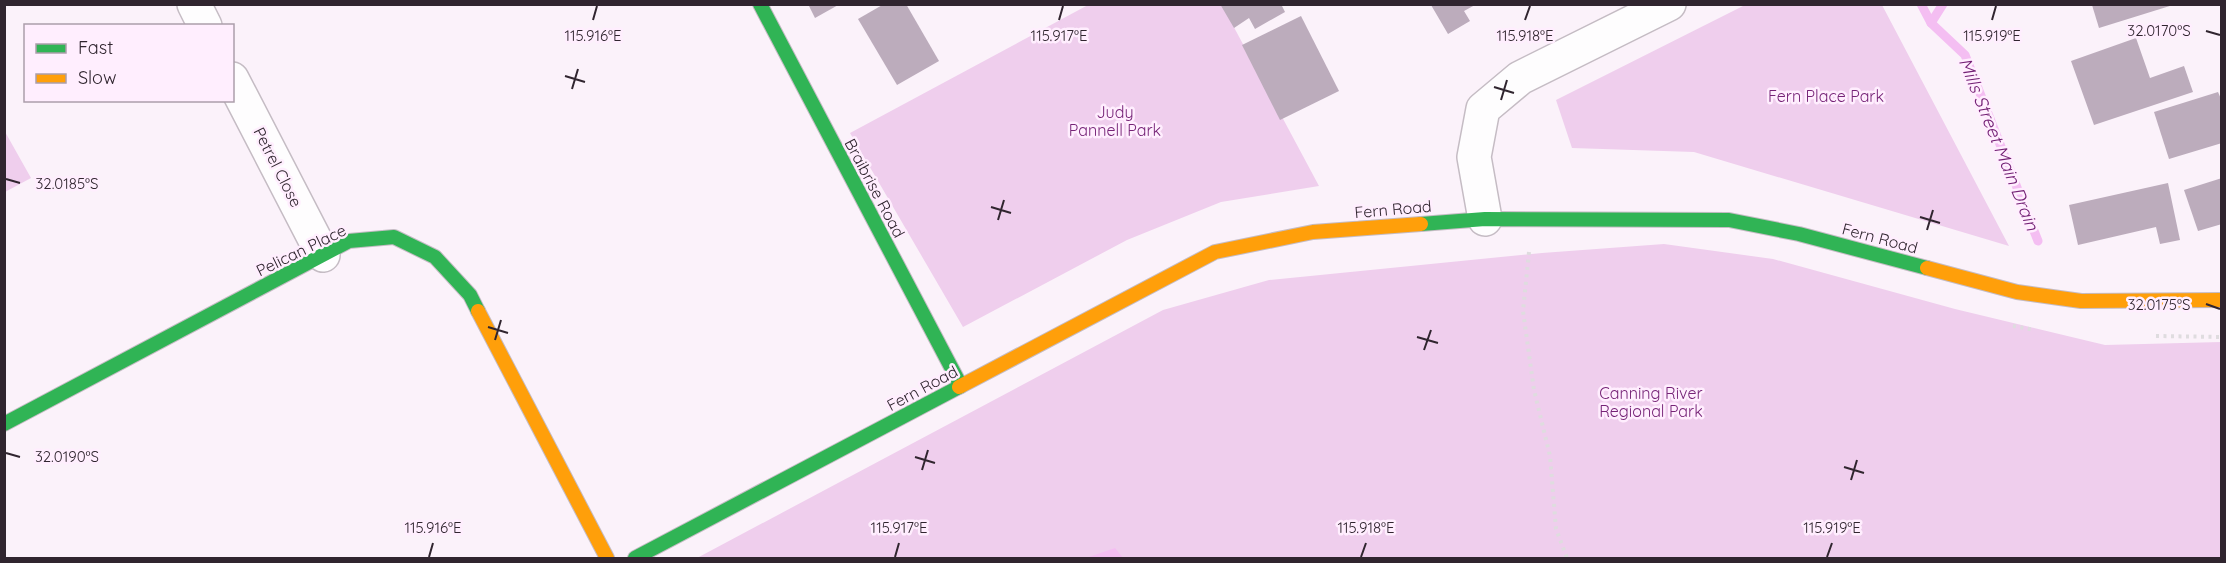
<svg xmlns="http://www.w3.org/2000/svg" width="2226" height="563" viewBox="0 0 2226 563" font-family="Quicksand,sans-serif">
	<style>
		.green { fill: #efceed }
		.water { fill: #f4bef2 }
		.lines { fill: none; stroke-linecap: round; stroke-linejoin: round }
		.stream { stroke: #f4bef2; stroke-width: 9 }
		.building { fill: #bcacbc }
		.street-casing { stroke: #c5bcc4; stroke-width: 36 }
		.fast-casing { stroke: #c5bcc4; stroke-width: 16 }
		.slow-casing { stroke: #c5bcc4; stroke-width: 16 }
		.path { stroke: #dfdcdf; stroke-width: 4; stroke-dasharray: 3 4.5; stroke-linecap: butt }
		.street { stroke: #fefdfe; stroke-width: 33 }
		.fast { stroke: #30b455; stroke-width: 14 }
		.slow { stroke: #ff9f0a; stroke-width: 14 }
		.ticks { fill: none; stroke: #30252f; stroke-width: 2 }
		.labels { text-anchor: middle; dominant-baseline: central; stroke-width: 5; stroke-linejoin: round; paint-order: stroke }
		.park-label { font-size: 16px; fill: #762377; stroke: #ffeefe }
		.street-label { font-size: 16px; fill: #30252f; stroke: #ffeefe }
		.water-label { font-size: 18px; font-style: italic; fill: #742175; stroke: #ffeefe }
		.ticks-label { font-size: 15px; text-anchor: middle; fill: #30252f; stroke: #ffeefe; stroke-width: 5; stroke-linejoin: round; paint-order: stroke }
	</style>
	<rect width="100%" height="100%" fill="#fbf2fa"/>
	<g class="green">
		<polygon points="1088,5 1222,5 1319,186 1221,202 1127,240 963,327 850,133"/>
		<polygon points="1745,5 1882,5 2009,246 1694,152 1572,148 1556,100"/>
		<polygon points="4,130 31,178 5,192 4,192"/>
		<polygon points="1664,244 1773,259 1955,309 2105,345 2221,342 2221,558 697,558 1163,310 1269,280 1542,253"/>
	</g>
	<polygon class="water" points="1115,548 1123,558 1086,558"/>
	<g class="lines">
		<g class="stream">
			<polyline points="1921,4 1931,23 1965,55 2038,241"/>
			<polyline points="1931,23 1943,4"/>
		</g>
	</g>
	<g class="building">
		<polygon points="808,4 840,4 815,18"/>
		<polygon points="884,4 906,4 939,61 897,85 858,19"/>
		<polygon points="1220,4 1281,4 1285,12 1255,29 1249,18 1234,28"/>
		<polygon points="1431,5 1475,5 1464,11 1470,21 1448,34"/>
		<polygon points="2092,5 2173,5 2099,28"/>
		<polygon points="1301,16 1339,91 1280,120 1242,45"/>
		<polygon points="2136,38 2150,78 2184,66 2193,92 2094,125 2071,61"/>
		<polygon points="2218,92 2222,101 2222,143 2169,159 2154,112"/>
		<polygon points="2222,178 2222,224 2198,231 2184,190"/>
		<polygon points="2168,183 2180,240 2160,244 2156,227 2078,245 2069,205"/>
	</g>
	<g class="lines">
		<g class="street-casing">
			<g id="street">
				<polyline points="194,4 205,26"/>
				<polyline points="232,79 323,255"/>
				<polyline points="1485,219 1474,157 1483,109 1520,78 1669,4"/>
			</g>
		</g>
		<g class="fast-casing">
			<g id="fast">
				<polyline points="760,4 961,386"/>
				<polyline points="1421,224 1485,219 1729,220 1799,234 1927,268"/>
				<polyline points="4,424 349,241 394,237 435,257 470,295 478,311"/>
				<polyline points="635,558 959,387"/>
			</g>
		</g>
		<g class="slow-casing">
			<g id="slow">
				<polyline points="1927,268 2017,292 2081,301 2222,300"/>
				<polyline points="478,311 607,558"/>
				<polyline points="959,387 1215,252 1313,232 1421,224"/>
			</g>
		</g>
		<g class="path">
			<polyline points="1529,252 1523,311 1534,390 1550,456 1556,529 1567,558"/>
			<polyline points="2013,326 2035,330"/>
			<polyline points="2156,336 2222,337"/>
		</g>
		<use href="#street" class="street"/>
		<use href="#fast" class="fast"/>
		<use href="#slow" class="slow"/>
	</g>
	<path class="ticks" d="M593 20 597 6M1059 20 1063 6M1525 20 1530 6M1992 20 1996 6M2206 31 2220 35M565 76 585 82M1494 87 1514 93M572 89 578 69M1501 100 1507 80M6 179 20 183M991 207 1011 213M1920 217 1940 223M998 220 1004 200M1927 230 1933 210M2206 304 2220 309M488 327 508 333M1417 337 1438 343M495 340 501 320M1424 350 1431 330M6 453 20 457M915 457 935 463M1844 467 1864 473M922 470 928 450M1851 480 1857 460M429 557 433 543M895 557 899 543M1361 557 1366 543M1827 557 1832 543"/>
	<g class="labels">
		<g class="park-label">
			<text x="1826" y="96">Fern Place Park</text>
			<text x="1115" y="112">Judy<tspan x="1115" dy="18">Pannell Park</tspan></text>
			<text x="1651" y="393">Canning River<tspan x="1651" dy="18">Regional Park</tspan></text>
		</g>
		<g class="street-label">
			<text transform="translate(278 167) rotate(63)">Petrel Close</text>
			<text transform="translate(875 188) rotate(62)">Braibrise Road</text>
			<text transform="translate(1393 209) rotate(-5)">Fern Road</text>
			<text transform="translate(1880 238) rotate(15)">Fern Road</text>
			<text transform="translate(301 250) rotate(-26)">Pelican Place</text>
			<text transform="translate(922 388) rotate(-28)">Fern Road</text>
		</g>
		<g class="water-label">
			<text transform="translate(1999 144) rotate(68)">Mills Street Main Drain</text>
		</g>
	</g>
	<g class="ticks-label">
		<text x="2159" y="36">32.0170°S</text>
		<text x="593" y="41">115.916°E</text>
		<text x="1059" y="41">115.917°E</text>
		<text x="1525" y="41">115.918°E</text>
		<text x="1992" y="41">115.919°E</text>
		<text x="67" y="189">32.0185°S</text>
		<text x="2159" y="310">32.0175°S</text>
		<text x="67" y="462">32.0190°S</text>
		<text x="433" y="533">115.916°E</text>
		<text x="899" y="533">115.917°E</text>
		<text x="1366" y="533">115.918°E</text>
		<text x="1832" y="533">115.919°E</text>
	</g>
	<rect width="2226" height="563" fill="none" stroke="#30252f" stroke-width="12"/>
	<rect x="24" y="24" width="210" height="78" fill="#ffeefe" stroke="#ac9eab" stroke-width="1.5"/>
	<rect x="36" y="44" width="30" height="9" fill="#30b455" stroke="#ac9eab" stroke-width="1.5"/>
	<text x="78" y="54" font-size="18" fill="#30252f">Fast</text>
	<rect x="36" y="74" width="30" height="9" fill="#ff9f0a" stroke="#ac9eab" stroke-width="1.5"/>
	<text x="78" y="84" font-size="18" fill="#30252f">Slow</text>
</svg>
